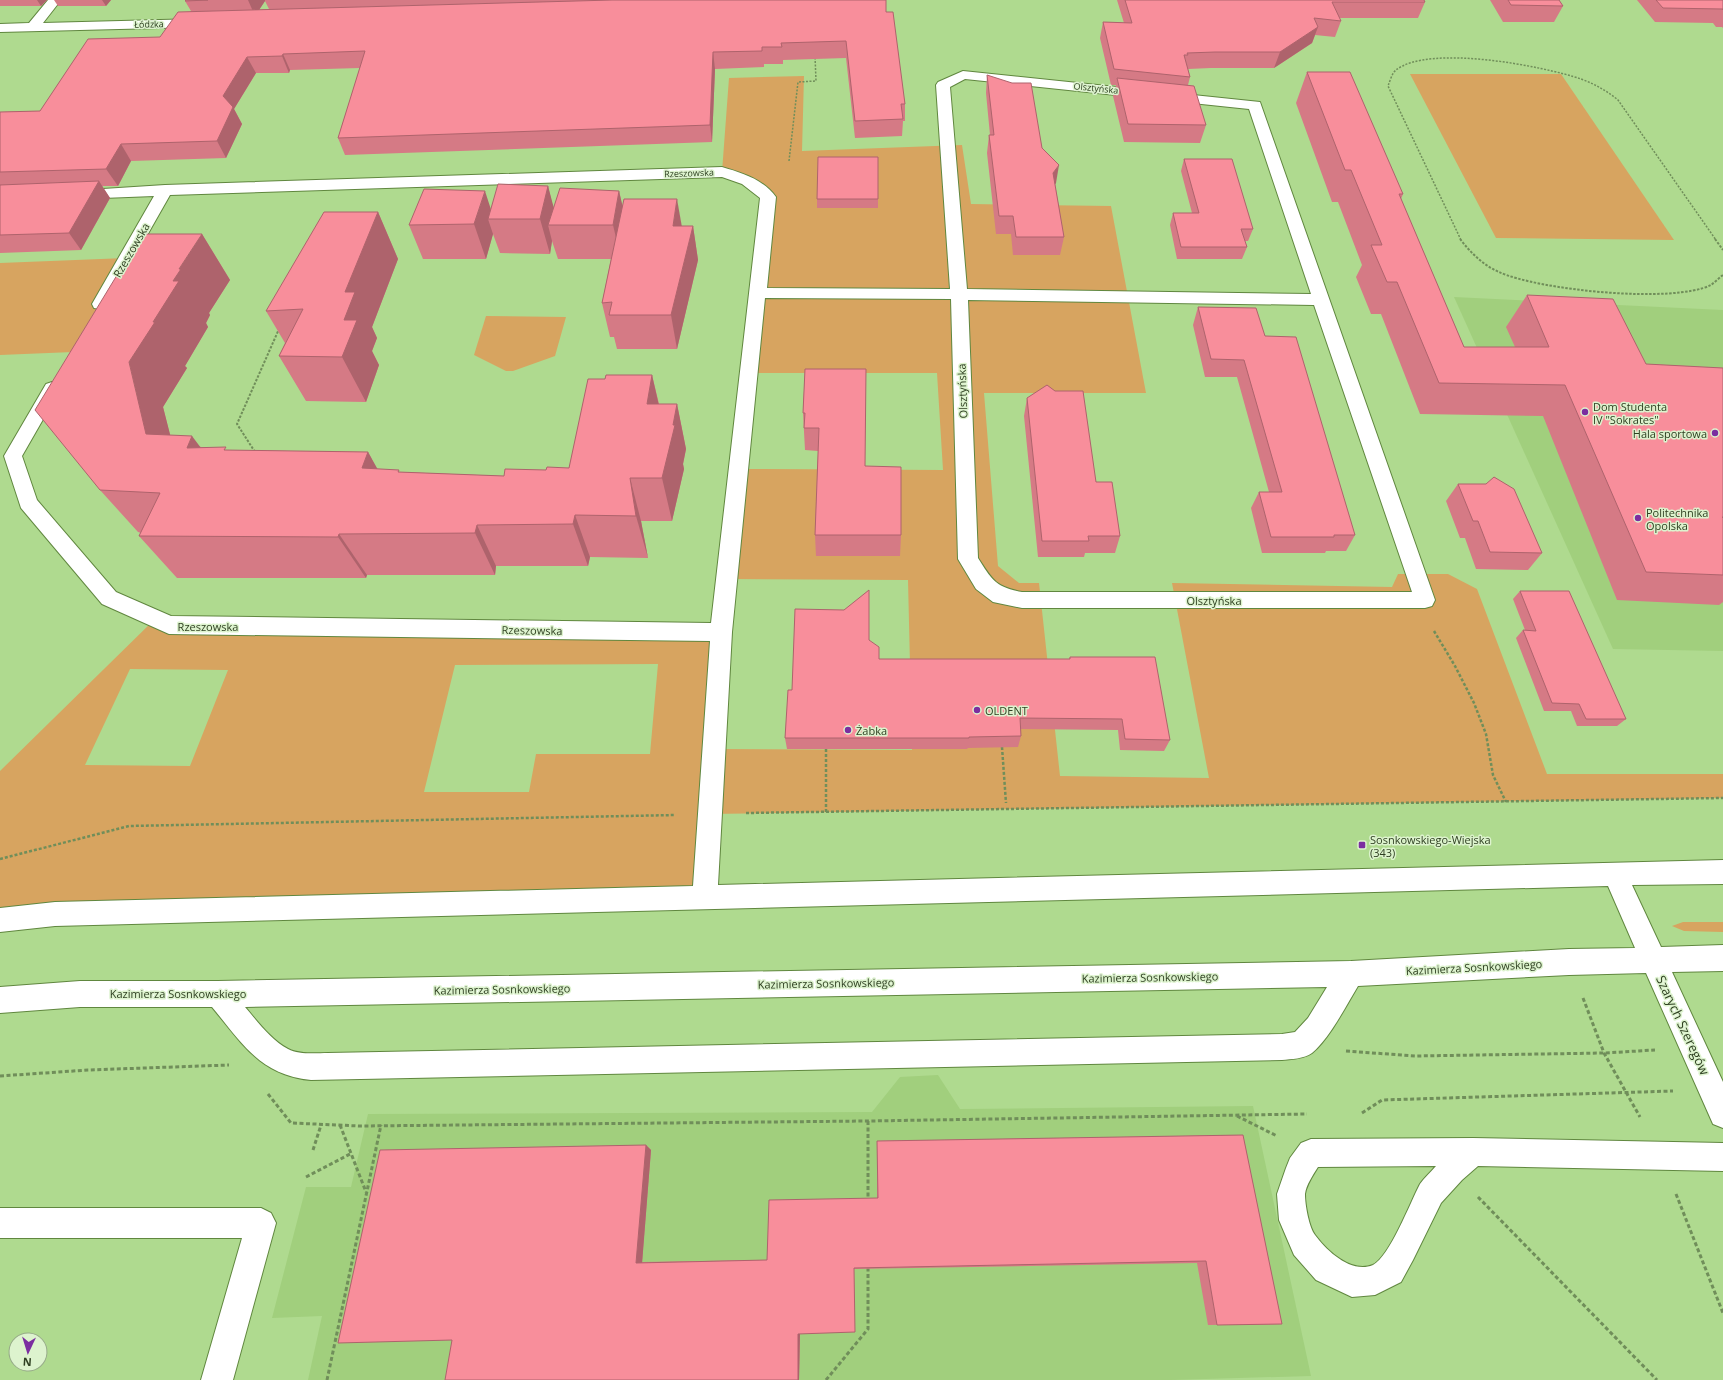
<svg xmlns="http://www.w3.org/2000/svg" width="1723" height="1380" viewBox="0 0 1723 1380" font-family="'Open Sans',sans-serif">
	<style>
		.built { fill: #a1cf7d }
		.green { fill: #d7a460; fill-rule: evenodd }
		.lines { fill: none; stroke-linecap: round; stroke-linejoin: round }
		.minor-casing { stroke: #60873f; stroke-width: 2 }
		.path-far3 { stroke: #708e5a; stroke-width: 1.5; stroke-dasharray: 2 1.5; stroke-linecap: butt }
		.path-far2 { stroke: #708e5a; stroke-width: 2; stroke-dasharray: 2.5 1.5; stroke-linecap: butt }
		.path-far1 { stroke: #708e5a; stroke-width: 2.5; stroke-dasharray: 3 2; stroke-linecap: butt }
		.path { stroke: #708e5a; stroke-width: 3; stroke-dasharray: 4 2.5; stroke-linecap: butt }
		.minor { fill: #fff; fill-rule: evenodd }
		.wall { fill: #d57a85; fill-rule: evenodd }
		.shaded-wall { fill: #ae636c }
		.building { fill: #f88e9b; stroke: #ae636c }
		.poi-dot { fill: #7b2ea0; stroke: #ddf3ce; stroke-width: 1.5 }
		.labels { text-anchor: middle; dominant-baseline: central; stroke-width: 3; stroke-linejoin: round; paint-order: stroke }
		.far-street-label { font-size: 9px; fill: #2f4022; stroke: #ddf3ce }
		.street-label { font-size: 11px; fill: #2f4022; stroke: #ddf3ce }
		.poi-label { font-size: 11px; fill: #2f4022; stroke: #ddf3ce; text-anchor: start }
		.near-street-label { font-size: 13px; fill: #2f4022; stroke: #ddf3ce }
	</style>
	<rect width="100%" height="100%" fill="#afda8f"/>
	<g class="built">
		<polygon points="1454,297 1723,310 1723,651 1613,649"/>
		<polygon points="938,1075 960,1109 1253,1106 1311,1376 1171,1380 308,1380 322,1316 272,1318 306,1187 351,1187 368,1114 872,1112 900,1077"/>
	</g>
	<g class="green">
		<polygon points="1410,74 1561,74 1674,240 1496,238"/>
		<path d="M804 76 802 151 962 145 971 204 1111 206 1146 393H984L998 566 1019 583H1039L1060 776 1209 778 1172 583 1392 587 1398 574H1448L1477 589 1547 774H1723V798L709 814 705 898 0 920V771L155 619 721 632 715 749 912 750 908 580 727 579 739 469 943 470 937 373H750L768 197 722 172 729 78ZM658 664 650 754H536L529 792H424L455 665ZM130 669 228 670 190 766 85 765Z"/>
		<polygon points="126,258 73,352 0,355 0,263"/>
		<polygon points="486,316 566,317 555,356 513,371 506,371 474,355"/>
		<polygon points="1683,922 1723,922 1723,932 1684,931 1672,926"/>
	</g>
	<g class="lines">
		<g class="minor-casing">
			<g id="minor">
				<polygon points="48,0 61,0 43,23 199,19 204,20 206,23 204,26 199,27 0,32 0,24 29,23"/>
				<path d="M963 71 1260 102 1435 600 1432 606 1425 608H1022L993 602 976 589 958 559 951 299 765 298 732 632 718 885 1723 860V884L1632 885 1661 947 1723 945V971L1672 972 1723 1082V1128L1713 1124 1646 973 1569 975 1358 986C1346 1006 1329 1039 1312 1053 1304 1059 1291 1059 1282 1060L311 1080C260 1075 242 1043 212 1007H80L0 1013V987L80 981H218L1351 961 1569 949 1635 948 1608 886 55 926 0 932V908L55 902 693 886 710 641 169 634 102 604 21 508 4 456 46 384 52 382 58 384 61 388 22 456 37 500 116 592 171 616 711 623 760 198 742 184 722 177 170 195 108 304 106 308 100 309 94 308 92 304 154 196 77 199 72 197 69 194 72 191 165 185 722 167C742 173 763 179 776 197L767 288 950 289 936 85 938 82ZM965 79 1249 109 1311 294 967 289 950 87ZM968 300 1314 305 1412 592H1022C995 587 992 580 978 558ZM1327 987 1308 1018 1295 1032 1282 1034 328 1053C316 1053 299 1055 288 1049 271 1040 257 1021 245 1007Z"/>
				<path d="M1473 1138 1723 1143V1171L1478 1166 1462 1180 1441 1203 1413 1260 1401 1282 1375 1295 1352 1297 1316 1280 1294 1255 1279 1220 1277 1194 1286 1168 1290 1158 1301 1143 1311 1139ZM1436 1166C1431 1172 1424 1178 1420 1184 1410 1203 1390 1256 1373 1265 1351 1274 1327 1251 1315 1235 1309 1227 1305 1205 1305 1194 1306 1185 1313 1175 1318 1167Z"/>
				<polygon points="0,1208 261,1208 271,1213 276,1223 233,1380 201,1380 242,1238 0,1238"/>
			</g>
		</g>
		<g class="path-far3">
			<polyline points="789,161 798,82 816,81 815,56"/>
			<path d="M1461 240 1388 86C1390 81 1392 73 1396 70 1429 44 1543 66 1581 79 1595 84 1607 91 1618 100L1716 240"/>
		</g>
		<g class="path-far2">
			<path d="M1460 239C1471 253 1483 265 1499 272 1538 290 1673 304 1711 285 1715 282 1719 278 1723 275"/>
			<polyline points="1715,239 1723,250"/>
			<polyline points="255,452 237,424 279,329"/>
		</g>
		<g class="path-far1">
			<polyline points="1434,631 1455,666 1474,703 1486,734 1493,775 1506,802"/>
			<polyline points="1002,747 1006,803"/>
			<polyline points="826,749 826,812"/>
			<polyline points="746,813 1723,798"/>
			<polyline points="0,859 129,826 675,815"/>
		</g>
		<g class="path">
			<polyline points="1583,998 1604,1053 1640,1117"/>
			<polyline points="1346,1051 1415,1056 1604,1053 1655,1050"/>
			<polyline points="0,1076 88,1070 229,1065"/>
			<polyline points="268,1094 291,1123 360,1126 868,1121 1307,1114"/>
			<polyline points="1362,1113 1382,1100 1673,1091"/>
			<polyline points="1237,1116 1277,1136"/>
			<polyline points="868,1121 868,1200"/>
			<polyline points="340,1125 366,1192"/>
			<polyline points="313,1150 321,1125"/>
			<polyline points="306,1177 352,1153"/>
			<polyline points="1676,1194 1723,1313"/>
			<polyline points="1478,1197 1657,1380"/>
			<polyline points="327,1380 381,1125"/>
			<polyline points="826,1380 868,1329 868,1267"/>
		</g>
		<use href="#minor" class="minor"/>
	</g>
	<g class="wall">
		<polygon points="0,0 47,0 41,6 0,6"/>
		<polygon points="54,0 111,0 106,6 58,6"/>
		<path d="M186 0H886V12L905 104V121H903L902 136 855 138 846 58 783 60V64H764V67L715 69 712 142 345 155 338 138 360 68 290 70 289 73H256L234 109 242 124 226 158 131 161 118 186H102L110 198 81 250 0 253V112L40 111 160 37 191 11 185 1ZM265 1 269 9 259 10Z"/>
		<polygon points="1117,0 1424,0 1425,2 1418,18 1340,18 1341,21 1335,37 1315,35 1312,43 1274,68 1211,68 1188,69 1190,77 1188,85 1206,125 1200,143 1124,142 1113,96 1116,85 1111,85 1100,38 1103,22 1124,23"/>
		<polygon points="1490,0 1559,0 1563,6 1554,22 1503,22"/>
		<polygon points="1637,0 1723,0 1723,28 1722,27 1716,27 1713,23 1655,22"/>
		<polygon points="1307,72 1403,194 1401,199 1464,347 1515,347 1506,327 1527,295 1646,364 1723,368 1723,602 1719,605 1617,600 1543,416 1420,414 1381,314 1371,314 1356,277 1362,265 1338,202 1332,202 1296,103"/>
		<polygon points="987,75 1042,148 1056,183 1055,184 1064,237 1060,255 1013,255 1011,234 996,234 987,153 989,135 990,135 986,93"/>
		<polygon points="1184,159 1253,229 1248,241 1245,241 1247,247 1242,259 1177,259 1170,225 1173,213 1192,213 1181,171"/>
		<polygon points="548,186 553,207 619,191 622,205 682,226 693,226 698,260 677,349 617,349 614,337 610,337 602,303 611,259 558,259 552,241 550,254 500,253 493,234 486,259 423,259 409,225 491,210"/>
		<rect x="817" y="199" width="61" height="9"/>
		<polygon points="378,212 398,259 372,327 377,338 372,351 379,365 366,402 306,401 279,356 285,343 266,311"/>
		<polygon points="202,234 230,280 209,313 210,315 206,323 208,327 185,366 187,368 163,407 170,435 201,447 227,450 368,452 377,469 400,472 504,476 546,470 569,468 605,379 652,375 659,404 677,404 686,449 683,464 684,469 672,521 641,521 648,558 590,557 588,566 496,566 495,575 367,575 366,578 177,578 139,536 141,533 138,532 100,490"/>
		<polygon points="1198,307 1265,336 1355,535 1346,551 1326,551 1325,553 1262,553 1251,508 1259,492 1269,492 1237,377 1205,377 1193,325"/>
		<polygon points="805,369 865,466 901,535 900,556 816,556 815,535 818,451 805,450 803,413"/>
		<polygon points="1027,398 1096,482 1120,536 1115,553 1085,553 1084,557 1038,557 1024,416"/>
		<polygon points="1458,484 1542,553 1528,570 1476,569 1465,538 1460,538 1446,501"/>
		<polygon points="1520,591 1626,719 1617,726 1577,726 1571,711 1544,711 1516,638 1523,630 1525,630 1513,599"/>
		<polygon points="869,640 879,659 1069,659 1070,657 1170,740 1164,751 1120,750 1118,730 1021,729 1021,736 1018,747 968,748 967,749 787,749 785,738 792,690"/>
		<polygon points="1243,1135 1282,1324 1208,1325 1197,1263 854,1269 800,1334 799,1380 445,1380 646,1145 651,1150 642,1262 767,1260 877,1198 877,1141"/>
	</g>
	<g class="shaded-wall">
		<polygon points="37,0 47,0 41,6"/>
		<polygon points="102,0 111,0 106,6"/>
		<polygon points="248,0 265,0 265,1 255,16"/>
		<polygon points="1318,27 1312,43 1274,68 1280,52"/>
		<polygon points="713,52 715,69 712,142 710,125"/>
		<polygon points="283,54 290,70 289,73 282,56"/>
		<polygon points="247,57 256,73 234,109 242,124 226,158 217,141 223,96"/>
		<polygon points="121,144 131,161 118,186 106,169"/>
		<polygon points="1059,165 1056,183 1050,191 1053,173"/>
		<polygon points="99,181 110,198 81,250 69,233"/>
		<polygon points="548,186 557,220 548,225 552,241 550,254 540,219"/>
		<polygon points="485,191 494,219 488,219 493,234 486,259 474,224"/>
		<polygon points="619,191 627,225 621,259 613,225"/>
		<polygon points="677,199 683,233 673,226"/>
		<polygon points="378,212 398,259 372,327 377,338 372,351 379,365 366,402 342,357 345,292"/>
		<polygon points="693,226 698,260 677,349 671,315"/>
		<polygon points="202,234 230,280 209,313 210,315 206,323 208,327 185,366 187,368 163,407 181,477 146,434 129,362 153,322 179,269"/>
		<polygon points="652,375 662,419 647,404"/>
		<polygon points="677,404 686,449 683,464 684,469 672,521 662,478 673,425"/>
		<polygon points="192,436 225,480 187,448"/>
		<polygon points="368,452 392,495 362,468"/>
		<polygon points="630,478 641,521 648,558 636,516"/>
		<polygon points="575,515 590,557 588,566 573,524"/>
		<polygon points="477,525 496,566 495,575 475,533"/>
		<polygon points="339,534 367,575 366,578 338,537"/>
		<polygon points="646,1145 651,1150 642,1264 636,1263"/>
		<polygon points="798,1334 800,1334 799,1380 798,1380"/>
	</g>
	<g class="building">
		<polygon points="186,0 208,0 185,1"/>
		<polygon points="612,0 886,0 886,12 893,12 905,104 901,104 903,119 855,121 846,41 781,43 782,47 762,47 762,51 713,52 710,125 338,138 365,51 283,54 282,56 247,57 223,96 233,107 217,141 121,144 106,169 0,172 0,112 40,111 88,39 160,37 178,12"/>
		<polygon points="1125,0 1424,0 1425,2 1332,2 1341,21 1314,18 1318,27 1280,52 1215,52 1187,53 1188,55 1184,55 1190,77 1114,69 1103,22 1132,23"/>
		<polygon points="1508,0 1559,0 1563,6 1511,5"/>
		<polygon points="1656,0 1723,0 1723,10 1723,9 1663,8"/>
		<polygon points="1307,72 1350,72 1403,194 1399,194 1464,347 1549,347 1527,295 1613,299 1646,364 1723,368 1723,517 1722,517 1723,518 1723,575 1646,572 1565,385 1439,383 1397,282 1387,282 1371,245 1382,245 1351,170 1345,170"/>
		<polygon points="987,75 1012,83 1031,83 1042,148 1059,165 1053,173 1064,237 1016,237 1013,216 999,216 989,135 994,135"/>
		<polygon points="1117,78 1194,86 1206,125 1128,124"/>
		<polygon points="818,157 878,157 878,199 817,199"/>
		<polygon points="1184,159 1232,159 1253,229 1241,229 1247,247 1181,247 1173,213 1199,213"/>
		<polygon points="99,181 69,233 0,235 0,185"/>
		<polygon points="498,184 548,186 540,219 488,219"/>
		<polygon points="560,188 619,191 613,225 548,225"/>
		<polygon points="424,189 485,191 474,224 409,225"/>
		<polygon points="624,199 677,199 673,226 693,226 671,315 609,315 612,302 602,303"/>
		<polygon points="324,212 378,212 345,292 355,292 344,320 357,320 342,357 279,356 303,309 266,311"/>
		<polygon points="142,234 202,234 179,269 181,269 173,281 179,281 153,322 155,322 129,362 146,434 192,436 187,448 226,447 224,450 368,452 362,468 399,470 398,472 504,476 505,469 546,470 547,467 569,468 588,379 605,379 606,375 652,375 647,404 677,404 673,425 675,425 662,478 630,478 636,516 575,515 573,524 477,525 475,533 339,534 338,537 139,536 160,493 100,490 35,410"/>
		<polygon points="1198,307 1256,308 1265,336 1296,337 1355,535 1334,535 1334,537 1271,537 1259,492 1282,492 1244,360 1211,359"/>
		<polygon points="805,369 866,369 865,466 901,467 901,535 815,535 819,428 804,428 805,413 803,413"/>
		<polygon points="1047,385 1055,391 1083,391 1096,482 1112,482 1120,536 1088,536 1089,541 1042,541 1027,398"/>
		<polygon points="1494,477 1514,489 1542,553 1490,552 1478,521 1473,521 1458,484 1486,484"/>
		<polygon points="869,590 869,640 879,647 879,659 1070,659 1070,657 1155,657 1170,740 1125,739 1122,719 1020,718 1021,736 969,737 969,738 785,738 788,690 792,690 795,609 844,610"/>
		<polygon points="1520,591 1569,591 1626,719 1586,719 1579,704 1552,703 1523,630 1536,631"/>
		<polygon points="1243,1135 1282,1324 1217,1325 1206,1261 854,1268 855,1332 798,1334 798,1380 445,1380 452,1340 338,1343 380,1150 646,1145 636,1263 767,1260 769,1200 878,1198 877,1141"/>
	</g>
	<g class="poi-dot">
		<circle cx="1585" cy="412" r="4"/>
		<circle cx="1715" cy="433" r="4"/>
		<circle cx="1638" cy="518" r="4"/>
		<circle cx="977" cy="710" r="4"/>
		<circle cx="848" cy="730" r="4"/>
		<rect x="1358" y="841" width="8" height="8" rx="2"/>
	</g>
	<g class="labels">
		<g class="far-street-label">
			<text transform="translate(149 24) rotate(-1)">Łódzka</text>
			<text transform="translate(1096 88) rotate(6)">Olsztyńska</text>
			<text transform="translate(689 173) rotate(-2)">Rzeszowska</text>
		</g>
		<g class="street-label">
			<text transform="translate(131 250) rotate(-60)">Rzeszowska</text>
			<text transform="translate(962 391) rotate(-92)">Olsztyńska</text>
			<text x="1214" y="600">Olsztyńska</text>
			<text x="208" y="626">Rzeszowska</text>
			<text transform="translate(532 630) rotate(1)">Rzeszowska</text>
			<text transform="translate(1474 967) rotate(-3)">Kazimierza Sosnkowskiego</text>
			<text transform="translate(1150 977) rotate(-1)">Kazimierza Sosnkowskiego</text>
			<text transform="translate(826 983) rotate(-1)">Kazimierza Sosnkowskiego</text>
			<text transform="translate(502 989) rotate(-1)">Kazimierza Sosnkowskiego</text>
			<text x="178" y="993">Kazimierza Sosnkowskiego</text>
		</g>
		<g class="poi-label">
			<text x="1593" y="406">Dom Studenta<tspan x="1593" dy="13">IV "Sokrates"</tspan></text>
			<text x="1707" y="433" text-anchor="end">Hala sportowa</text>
			<text x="1646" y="512">Politechnika<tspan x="1646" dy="13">Opolska</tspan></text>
			<text x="985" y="710">OLDENT</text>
			<text x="856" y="730">Żabka</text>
			<text x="1370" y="839">Sosnkowskiego-Wiejska<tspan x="1370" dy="13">(343)</tspan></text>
		</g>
		<g class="near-street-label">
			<text transform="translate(1683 1025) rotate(65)">Szarych Szeregów</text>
		</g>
	</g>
	<g transform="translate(28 1352) rotate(184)"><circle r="19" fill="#ddf3ce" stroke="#97ab89"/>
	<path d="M0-3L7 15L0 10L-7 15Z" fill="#7b2ea0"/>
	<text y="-6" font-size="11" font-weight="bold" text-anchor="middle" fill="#2f4022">N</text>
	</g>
</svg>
